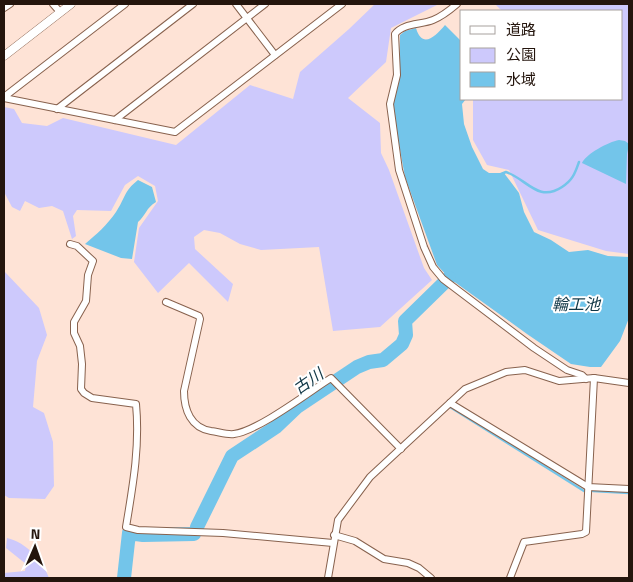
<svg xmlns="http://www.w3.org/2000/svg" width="633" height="582" viewBox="0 0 633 582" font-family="'Titillium Web','Noto Sans JP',sans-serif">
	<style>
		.green { fill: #cdc9fc }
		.water { fill: #73c5ea }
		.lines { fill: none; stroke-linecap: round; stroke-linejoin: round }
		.stream { stroke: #73c5ea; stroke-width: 2.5 }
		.river { stroke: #73c5ea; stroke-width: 14 }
		.minor-casing { stroke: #88624e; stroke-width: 8 }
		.tertiary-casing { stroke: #88624e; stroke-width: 9 }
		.minor { stroke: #fff; stroke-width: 6 }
		.tertiary { stroke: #fff; stroke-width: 8 }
		.labels { text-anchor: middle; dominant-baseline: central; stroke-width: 4; stroke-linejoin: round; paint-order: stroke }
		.water-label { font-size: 16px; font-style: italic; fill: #113746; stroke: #fff }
	</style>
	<rect width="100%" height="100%" fill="#fee3d6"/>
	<g class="green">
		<polygon points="375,4 439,4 391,28 386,62 348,98 380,123 381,153 389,170 424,268 432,280 380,327 333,331 319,247 261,250 240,244 220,233 204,230 194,237 195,249 233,284 228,302 189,263 158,293 134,262 139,228 158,201 155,186 138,176 125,185 111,211 77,210 73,216 76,236 72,239 63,211 52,206 39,208 25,201 20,211 12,207 4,192 4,107 14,109 22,123 47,126 63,118 176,145 250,85 293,99 300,72 349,29"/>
		<polygon points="495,4 629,4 629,254 606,251 538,230 509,170 487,165 473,140 473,99 622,99 622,11 502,11"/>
		<polygon points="4,271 39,308 47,335 37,361 33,407 44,413 53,442 54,486 45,499 9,498 4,495"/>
		<path d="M7 538C26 542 43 561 49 578H4V573L25 571 26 564 6 548Z"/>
	</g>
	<g class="water">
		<path d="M445 25 462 42V99H466L462 104 464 124 472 147 483 169 489 173H504L519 193 524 212 534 232 551 240 569 252 588 250 608 256 629 257V318L620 341 601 367H590L571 364 527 334 449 278 437 265 405 177 392 106 399 82 400 35 405 31 416 28C422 49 435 37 445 25Z"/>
		<path d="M619 140 625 141 629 144 627 154 626 184 582 163C586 154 608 142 619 140Z"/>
		<path d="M138 180 152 187 156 202C146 208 146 215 138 222L132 259 121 258 85 244C97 234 107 225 116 212 126 197 123 192 138 180Z"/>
	</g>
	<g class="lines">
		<g class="stream">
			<path d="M501 174 506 172C527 179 538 203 562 187 573 180 575 173 579 162"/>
			<polyline points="450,407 584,491"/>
			<polyline points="593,491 629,493"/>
		</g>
		<g class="river">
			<polyline points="197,527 232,456 276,427 297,407 357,367 369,362 383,360 402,344 406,335 405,321 449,278"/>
			<polyline points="124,578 129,533 143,535 194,534"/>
		</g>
		<g class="minor-casing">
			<g id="minor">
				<polyline points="53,4 60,12"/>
				<polyline points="236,4 275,55"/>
				<path d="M457 4C450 10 443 16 433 20 421 25 403 23 395 34L397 75 390 104 399 170 424 247 433 267 443 279 534 348 567 370 582 375 586 379"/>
				<polyline points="4,8 10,4"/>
				<polyline points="4,97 125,4"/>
				<polyline points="4,98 175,132 342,4"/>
				<polyline points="57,109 193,4"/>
				<polyline points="115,120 265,4"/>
				<path d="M70 244 77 246 93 261 88 275 86 301 74 322V333L80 346 82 364 81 389 84 393 92 398 136 404C140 446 133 485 126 527L138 530 223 533 333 543"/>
				<path d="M166 302 199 316 200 319 184 391C184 410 191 428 211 431 219 432 227 435 234 434 258 431 309 392 331 378L401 449"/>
				<polyline points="450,403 588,487 629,489"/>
				<polyline points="334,535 355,541 384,559 408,563 419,568 431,578"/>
				<polyline points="328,578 338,520 370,477 465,389 506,372 525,370 559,381 594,378 629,383"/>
				<polyline points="510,578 524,542 582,534 586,532 594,378"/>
			</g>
		</g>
		<g class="tertiary-casing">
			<polyline id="tertiary" points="4,56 71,4"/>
		</g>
		<use href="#minor" class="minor"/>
		<use href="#tertiary" class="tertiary"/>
	</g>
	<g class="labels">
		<g class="water-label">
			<text x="576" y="304">輪工池</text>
			<text transform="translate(308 381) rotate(-35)">古川</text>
		</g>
	</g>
	<rect width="633" height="582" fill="none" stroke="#24150d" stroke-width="10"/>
	<rect x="460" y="10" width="162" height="90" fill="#ffffff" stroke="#a7a19e"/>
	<rect x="470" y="26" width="25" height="8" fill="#ffffff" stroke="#a7a19e"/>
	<text x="506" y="35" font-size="15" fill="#24150d">道路</text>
	<rect x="470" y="48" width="25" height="15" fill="#cdc9fc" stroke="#a7a19e"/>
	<text x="506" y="60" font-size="15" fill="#24150d">公園</text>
	<rect x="470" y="72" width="25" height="15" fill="#73c5ea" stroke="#a7a19e"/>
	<text x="506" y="85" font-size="15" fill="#24150d">水域</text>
	<g transform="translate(35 547) rotate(2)" stroke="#ffffff" stroke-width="4" paint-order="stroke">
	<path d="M0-4L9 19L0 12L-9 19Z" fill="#24150d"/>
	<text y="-8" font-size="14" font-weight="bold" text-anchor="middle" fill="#24150d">N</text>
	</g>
</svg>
